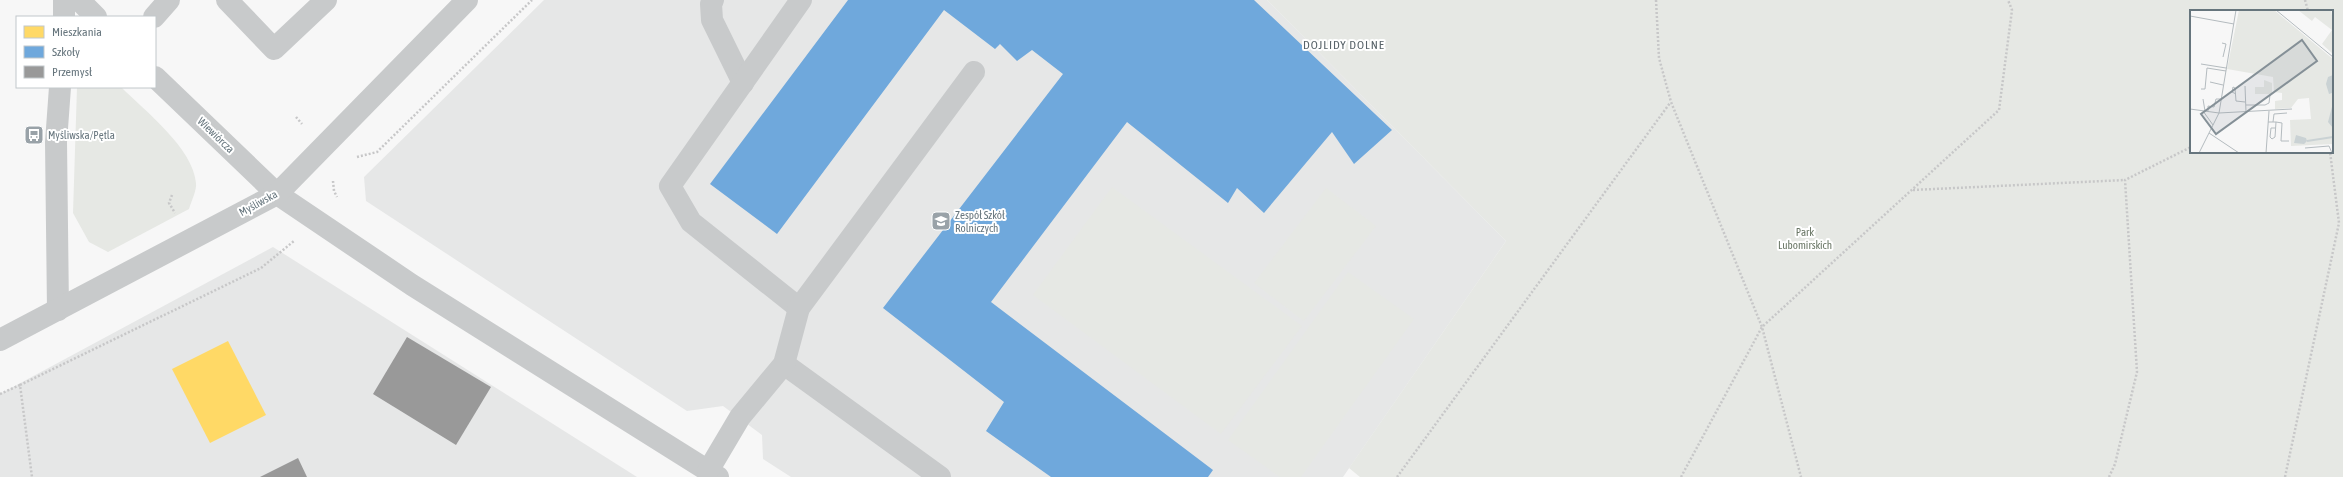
<svg xmlns="http://www.w3.org/2000/svg" width="2343" height="477" viewBox="0 0 2343 477" font-family="'Asap Condensed',sans-serif">
	<style>
		.built { fill: #e6e7e7 }
		.green { fill: #e6e8e4; fill-rule: evenodd }
		.homes { fill: #ffd966 }
		.schools { fill: #6fa8dc }
		.industry { fill: #999 }
		.lines { fill: none; stroke-linecap: round; stroke-linejoin: round }
		.path { stroke: #c7c7c8; stroke-width: 2.5; stroke-dasharray: 2 2; stroke-linecap: butt }
		.minor { stroke: #c8cacb; stroke-width: 22 }
		.labels { text-anchor: middle; dominant-baseline: central; stroke-width: 4; stroke-linejoin: round; paint-order: stroke }
		.poi-label { font-size: 11px; fill: #66757d; stroke: #fff; text-anchor: start }
		.street-label { font-size: 11px; fill: #66757d; stroke: #fff }
		.park-label { font-size: 11px; fill: #697665; stroke: #fff }
		.neighbourhood-label { font-size: 12px; letter-spacing: 1px; fill: #586369; stroke: #fff }
		.inset-river { fill: none; stroke: #cad2d4; stroke-width: 2 }
		.inset-road { fill: none; stroke: #b4bbbf; stroke-width: 1 }
		.view { fill: #859097; fill-opacity: 0.15; stroke: #859097; stroke-width: 2 }
		.inset-edge { fill: none; stroke: #66757d; stroke-width: 2 }
	</style>
	<rect width="100%" height="100%" fill="#f7f7f7"/>
	<g class="built">
		<polygon points="544,0 1267,0 1506,241 1343,477 791,477 763,459 762,435 723,406 687,411 366,201 364,177"/>
		<polygon points="273,247 637,477 0,477 0,394"/>
	</g>
	<g class="green">
		<path d="M1267 0H2343V477H1360L1349 468 1506 241ZM2191 11H2332V152H2191Z"/>
		<path d="M77 87H121C145 111 193 148 196 183 197 190 191 202 189 209L108 252 89 242 73 213Z"/>
		<polygon points="1112,187 1302,326 1221,434 1033,295"/>
		<polygon points="1326,188 1376,226 1304,321 1254,283"/>
		<polygon points="1348,272 1414,319 1301,477 1280,477 1228,440"/>
	</g>
	<polygon class="homes" points="228,341 266,415 210,443 172,369"/>
	<polygon class="schools" points="848,0 1254,0 1392,130 1354,164 1332,132 1264,213 1237,188 1228,203 1127,122 991,302 1213,470 1208,477 1051,477 986,431 1004,402 883,308 1063,74 1032,50 1017,61 1000,44 995,49 944,10 777,234 710,184"/>
	<g class="industry">
		<polygon points="407,337 491,387 456,445 373,394"/>
		<polygon points="298,458 307,477 260,477"/>
	</g>
	<g class="lines">
		<g class="path">
			<polyline points="1656,0 1659,58 1671,102 1762,327 1801,477"/>
			<polyline points="2305,0 2308,11"/>
			<polyline points="296,117 302,124"/>
			<polyline points="357,157 377,152 532,0"/>
			<polyline points="333,181 334,191 337,197"/>
			<polyline points="1913,190 2125,180"/>
			<polyline points="172,195 169,203 175,213"/>
			<polyline points="20,385 261,268 294,241"/>
			<polyline points="0,394 20,385 32,477"/>
			<polyline points="1397,477 1670,103"/>
			<polyline points="1681,477 1762,327 1999,110 2012,10 2008,0"/>
			<polyline points="2109,477 2115,464 2137,372 2125,180 2191,147"/>
			<polyline points="2285,477 2339,223 2330,152"/>
		</g>
		<g class="minor">
			<polyline points="79,0 96,17"/>
			<polyline points="227,0 274,49 326,0"/>
			<polyline points="713,0 711,4 712,20 743,83"/>
			<polyline points="64,17 64,0"/>
			<polyline points="154,17 169,0"/>
			<polyline points="155,77 277,194 412,285 718,477"/>
			<polyline points="799,308 691,222 670,186 801,0"/>
			<polyline points="58,310 56,142 60,87"/>
			<polyline points="0,340 277,194 467,0"/>
			<polyline points="784,364 940,477"/>
			<polyline points="708,471 740,417 784,364 799,308 974,72"/>
		</g>
	</g>
	<defs>
		<g id="bus-square" transform="scale(1)"><rect x="-9" y="-9" width="18" height="18" rx="4" fill="#99a2a8" stroke="#fff"/><path d="M-5-6H5V4H4V6H2V4H-2V6H-4V4H-5ZM-3.5-4V0h7V-4ZM-3.5 1.2v1.5H-2V1.2ZM2 1.2v1.5H3.5V1.2Z" fill="#fff"/></g>
		<g id="school-square" transform="scale(1)"><rect x="-9" y="-9" width="18" height="18" rx="4" fill="#99a2a8" stroke="#fff"/><path d="M0-5L7-2L0 1L-7-2ZM-4 1L0 2.5L4 1V4Q0 6-4 4Z" fill="#fff"/></g>
	</defs>
	<g fill-rule="evenodd">
		<use href="#bus-square" x="34" y="135"/>
		<use href="#school-square" x="941" y="221"/>
	</g>
	<g class="labels">
		<g class="poi-label">
			<text x="48" y="135">Myśliwska/Pętla</text>
			<text x="955" y="215">Zespół Szkół<tspan x="955" dy="13">Rolniczych</tspan></text>
		</g>
		<g class="street-label">
			<text transform="translate(216 135) rotate(44)">Wiewiórcza</text>
			<text transform="translate(258 203) rotate(-29)">Myśliwska</text>
		</g>
		<g class="park-label">
			<text x="1805" y="232">Park<tspan x="1805" dy="13">Lubomirskich</tspan></text>
		</g>
		<g class="neighbourhood-label">
			<text x="1344" y="45">DOJLIDY DOLNE</text>
		</g>
	</g>
	<g transform="translate(2190 10)">
		<rect width="143" height="143" fill="#f7f7f7"/>
		<path d="M49 0H84L143 49V134L101 136 100 110 121 109 119 88 108 89 101 98 85 99V91L92 90V83L84 82 83 67 37 59ZM108 0H141L143 11V44L132 34 142 20 125 7 122 11ZM74 70 82 73V84H65V77H74Z" fill="#e6e8e4"/>
		<path d="M143 65 142 83 139 84 136 74 138 67ZM143 93V118L138 112ZM106 125 116 128 117 131 114 134 104 133Z" fill="#cad2d4"/>
		<path class="inset-river" d="M117 131 143 127"/>
		<path class="inset-road" d="M86 0 143 47M0 6 44 14M32 33 36 34 33 47M11 54 36 58M20 72 33 75M55 76 56 102M11 79H15L17 58 36 61M46 84 42 82 43 77 45 78 46 91 55 92M13 89 15 101M56 95H75L79 93 80 85M0 99 29 103 102 99M13 101 23 115M18 102V96L24 97 26 89H31M78 112H83L84 104 97 103M83 112H86L85 127 82 129 80 127 81 118H86M86 112 92 113 91 131H99M19 123 49 143M115 138 139 136 142 143M9 143 29 103 46 0M76 143 79 101"/>
		<path class="view" d="M112 30 127 51 26 124 11 104Z"/>
		<rect width="143" height="143" class="inset-edge"/>
	</g>
	<rect x="16" y="16" width="140" height="72" fill="#ffffff" stroke="#c2c8cb"/>
	<rect x="24" y="26" width="20" height="12" fill="#ffd966" stroke="#c2c8cb"/>
	<text x="52" y="36" font-size="12" fill="#66757d">Mieszkania</text>
	<rect x="24" y="46" width="20" height="12" fill="#6fa8dc" stroke="#c2c8cb"/>
	<text x="52" y="56" font-size="12" fill="#66757d">Szkoły</text>
	<rect x="24" y="66" width="20" height="12" fill="#999999" stroke="#c2c8cb"/>
	<text x="52" y="76" font-size="12" fill="#66757d">Przemysł</text>
</svg>
